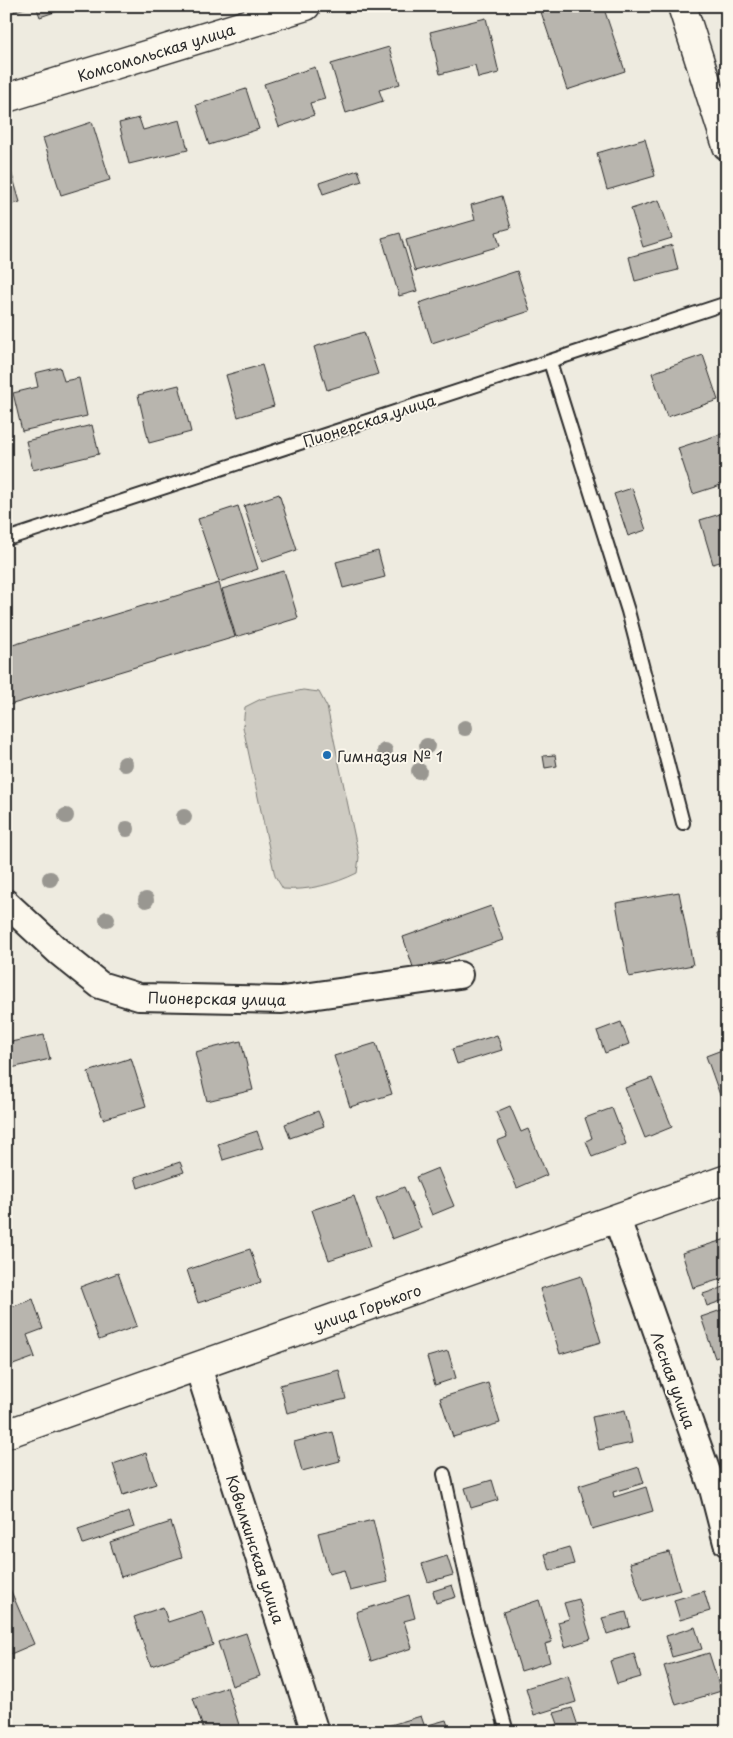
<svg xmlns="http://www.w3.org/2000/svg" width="733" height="1738" viewBox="0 0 733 1738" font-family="'Playpen Sans',sans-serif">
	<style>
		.green { fill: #cecbc2; stroke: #7c7b76 }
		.building { fill: #b8b5ae; stroke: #2b2b2b }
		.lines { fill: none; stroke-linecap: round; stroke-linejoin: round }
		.lane-casing { stroke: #2b2b2b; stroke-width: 16 }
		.street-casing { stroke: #2b2b2b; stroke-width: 30 }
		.secondary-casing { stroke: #2b2b2b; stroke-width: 31 }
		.lane { stroke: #fbf7ec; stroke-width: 12 }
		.street { stroke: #fbf7ec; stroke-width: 26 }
		.secondary { stroke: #fbf7ec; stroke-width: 28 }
		.tree { fill: #999791 }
		.poi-dot { fill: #1f6fb2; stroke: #fbf7ec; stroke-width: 2 }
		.labels { text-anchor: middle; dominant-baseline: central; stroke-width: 4; stroke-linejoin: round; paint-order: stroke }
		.street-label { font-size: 15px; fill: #2b2b2b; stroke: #fbf7ec }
		.poi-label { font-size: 15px; fill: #2b2b2b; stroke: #fbf7ec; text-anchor: start }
	</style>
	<rect width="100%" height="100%" fill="#eeebe0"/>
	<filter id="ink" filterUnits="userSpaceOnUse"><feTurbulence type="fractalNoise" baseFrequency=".02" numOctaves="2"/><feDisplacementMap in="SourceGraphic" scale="10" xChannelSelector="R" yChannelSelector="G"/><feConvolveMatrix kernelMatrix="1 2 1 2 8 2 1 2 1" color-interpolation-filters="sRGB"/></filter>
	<g filter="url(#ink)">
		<path class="green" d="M303 690 319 692 327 707 359 857 357 873C335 884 308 891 283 889L275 876 243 727 245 707 261 699Z"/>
		<g class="building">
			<polygon points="6,6 28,6 28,7 7,14"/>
			<polygon points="36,6 69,6 69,7 40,17"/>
			<polygon points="539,6 603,6 625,71 567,90"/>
			<polygon points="486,18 499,73 478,78 475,65 440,74 430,32"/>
			<polygon points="389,47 400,84 379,90 383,101 346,113 331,64"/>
			<polygon points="315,67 325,99 310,103 314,115 279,127 264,84"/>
			<polygon points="246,89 259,129 209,145 196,105"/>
			<polygon points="139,118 143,130 180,120 188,150 129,164 119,123"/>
			<polygon points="92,122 110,180 61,195 43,138"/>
			<polygon points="645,139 655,176 607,190 597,153"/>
			<polygon points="6,161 8,161 20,202 6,206"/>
			<polygon points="358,170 362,181 323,194 319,183"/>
			<polygon points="502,196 511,228 496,232 500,246 415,271 406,240 475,220 471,205"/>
			<polygon points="659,200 672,238 643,247 631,209"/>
			<polygon points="400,233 417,291 399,296 382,238"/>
			<polygon points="672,245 678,270 635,281 629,257"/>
			<polygon points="517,271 530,311 432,343 419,303"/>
			<polygon points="364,332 378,374 327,390 314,347"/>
			<polygon points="703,355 718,400 667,417 652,373"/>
			<polygon points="262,365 274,406 238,417 226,375"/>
			<polygon points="60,367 64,381 79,378 87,416 22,431 13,393 38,387 35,373"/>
			<polygon points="179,385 191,432 149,443 138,395"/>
			<polygon points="92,425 99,454 33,470 26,441"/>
			<polygon points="727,432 727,483 693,494 678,448"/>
			<polygon points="632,488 646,530 628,536 614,494"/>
			<polygon points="279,494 297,550 262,562 244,506"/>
			<polygon points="238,506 258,569 219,582 198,519"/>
			<polygon points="727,512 727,560 713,564 700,520"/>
			<polygon points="378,551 385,577 343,588 336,562"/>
			<polygon points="284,571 298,618 236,637 222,589"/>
			<polygon points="219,583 235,637 6,706 6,647"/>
			<polygon points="555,755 557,766 545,768 543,756"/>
			<polygon points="679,892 693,965 629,977 616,903"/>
			<polygon points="491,906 503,940 414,970 403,937"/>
			<polygon points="727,931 727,957 723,957 718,933"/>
			<polygon points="621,1022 629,1044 605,1053 597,1031"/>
			<polygon points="44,1035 50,1059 7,1069 6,1043"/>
			<polygon points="497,1035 502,1050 457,1064 452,1049"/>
			<polygon points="241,1041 253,1090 207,1101 195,1052"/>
			<polygon points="376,1043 392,1094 350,1107 334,1056"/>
			<polygon points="727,1048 727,1105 724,1106 706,1056"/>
			<polygon points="131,1058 146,1106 103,1119 88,1072"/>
			<polygon points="652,1078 672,1127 645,1138 625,1088"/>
			<polygon points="510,1106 521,1132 528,1129 547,1175 517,1188 497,1141 507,1137 496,1112"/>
			<polygon points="612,1108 626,1144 592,1157 586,1141 592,1138 585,1118"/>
			<polygon points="318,1111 324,1126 290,1138 285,1124"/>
			<polygon points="257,1131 263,1148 223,1160 218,1144"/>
			<polygon points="180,1162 184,1172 138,1188 135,1177"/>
			<polygon points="438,1168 454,1206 432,1215 416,1177"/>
			<polygon points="404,1187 421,1228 392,1239 376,1198"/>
			<polygon points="354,1196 371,1246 329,1260 312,1210"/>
			<polygon points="726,1239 727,1277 693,1288 682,1253"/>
			<polygon points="250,1249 261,1282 198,1303 187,1270"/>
			<polygon points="118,1273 137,1326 99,1340 80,1287"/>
			<polygon points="581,1276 601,1342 560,1354 540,1289"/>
			<polygon points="727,1286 727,1299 707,1306 703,1294"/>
			<polygon points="33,1299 43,1329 27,1335 35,1357 13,1365 6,1347 6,1309"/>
			<polygon points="727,1308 727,1354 715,1358 701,1317"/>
			<polygon points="448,1351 456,1378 435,1385 427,1357"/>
			<polygon points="339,1370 346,1399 287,1413 280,1385"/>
			<polygon points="727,1371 727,1399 718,1373"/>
			<polygon points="488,1383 500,1423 453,1437 440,1398"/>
			<polygon points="625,1410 632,1443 599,1450 592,1417"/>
			<polygon points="333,1432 340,1461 302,1471 294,1442"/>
			<polygon points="146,1453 156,1484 123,1495 113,1464"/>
			<polygon points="639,1467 644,1483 613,1492 614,1497 646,1487 653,1511 592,1529 579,1486"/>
			<polygon points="492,1480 498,1500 471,1508 465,1488"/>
			<polygon points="129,1512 134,1527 83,1544 78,1529"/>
			<polygon points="373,1520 388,1582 350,1591 344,1570 329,1574 318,1533"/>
			<polygon points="171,1522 182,1557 121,1577 110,1542"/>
			<polygon points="569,1547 574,1564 550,1571 545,1554"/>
			<polygon points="669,1552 680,1590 642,1601 630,1563"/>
			<polygon points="447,1556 453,1575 428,1582 422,1564"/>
			<polygon points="452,1585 456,1597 436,1603 433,1591"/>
			<polygon points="10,1589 34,1644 6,1656 6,1590"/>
			<polygon points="704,1591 710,1611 680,1620 674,1600"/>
			<polygon points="409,1595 415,1618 404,1621 412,1648 371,1661 356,1612"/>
			<polygon points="579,1599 591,1639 565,1647 558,1622 569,1619 564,1603"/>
			<polygon points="539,1600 552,1642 545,1644 550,1662 521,1671 503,1612"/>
			<polygon points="163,1607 168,1622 202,1611 213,1645 151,1666 134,1617"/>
			<polygon points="626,1612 630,1627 607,1634 602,1618"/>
			<polygon points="695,1627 702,1649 672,1657 666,1636"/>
			<polygon points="246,1633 260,1676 232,1686 218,1642"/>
			<polygon points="709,1653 721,1691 676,1705 664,1666"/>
			<polygon points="634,1654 641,1677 617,1684 610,1661"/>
			<polygon points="568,1675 576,1702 534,1715 526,1688"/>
			<polygon points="227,1687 240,1728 231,1732 202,1732 204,1731 193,1698"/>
			<polygon points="572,1708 580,1732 539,1732 538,1730 558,1724 554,1713"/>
			<polygon points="421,1716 426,1730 420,1732 385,1732 384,1727"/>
			<polygon points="446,1720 450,1732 430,1732 428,1725"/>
		</g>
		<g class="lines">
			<g class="lane-casing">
				<g id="lane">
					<polyline points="550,362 628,611 683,823"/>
					<polyline points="10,538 727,303"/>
					<polyline points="444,1474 473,1608 507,1732"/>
				</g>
			</g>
			<g class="street-casing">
				<g id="street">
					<polyline points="6,903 59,952 100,985 139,997 282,1000 459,975"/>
					<polyline points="617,1219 713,1489 727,1543"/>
					<polyline points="198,1367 315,1732"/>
				</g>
			</g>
			<g class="secondary-casing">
				<g id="secondary">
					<polyline points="682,6 727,146"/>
					<polyline points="6,98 306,6"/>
					<polyline points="6,1434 727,1179"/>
				</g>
			</g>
			<use href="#lane" class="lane"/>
			<use href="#street" class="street"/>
			<use href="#secondary" class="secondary"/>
		</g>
		<g class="tree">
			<circle cx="465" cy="728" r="8"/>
			<circle cx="427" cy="746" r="8"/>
			<circle cx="385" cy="751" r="8"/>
			<circle cx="125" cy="764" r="8"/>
			<circle cx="419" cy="771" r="8"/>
			<circle cx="66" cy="816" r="8"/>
			<circle cx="184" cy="817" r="8"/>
			<circle cx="127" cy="829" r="8"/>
			<circle cx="50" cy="879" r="8"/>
			<circle cx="146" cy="900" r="8"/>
			<circle cx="107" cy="919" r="8"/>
		</g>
	</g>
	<circle class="poi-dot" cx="327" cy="755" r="5"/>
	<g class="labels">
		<g class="street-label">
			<text transform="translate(156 52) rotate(-17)">Комсомольская улица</text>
			<text transform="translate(369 420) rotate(-18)">Пионерская улица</text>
			<text transform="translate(217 998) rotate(1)">Пионерская улица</text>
			<text transform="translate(367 1307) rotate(-19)">улица Горького</text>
			<text transform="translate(674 1380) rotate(70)">Лесная улица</text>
			<text transform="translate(256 1549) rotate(72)">Ковылкинская улица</text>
		</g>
		<g class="poi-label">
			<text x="337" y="755">Гимназия № 1</text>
		</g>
	</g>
	<rect width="733" height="1738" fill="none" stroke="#fbf7ec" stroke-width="25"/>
	<rect x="12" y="12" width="708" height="1713" fill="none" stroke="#2b2b2b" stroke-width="2" filter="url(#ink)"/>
</svg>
